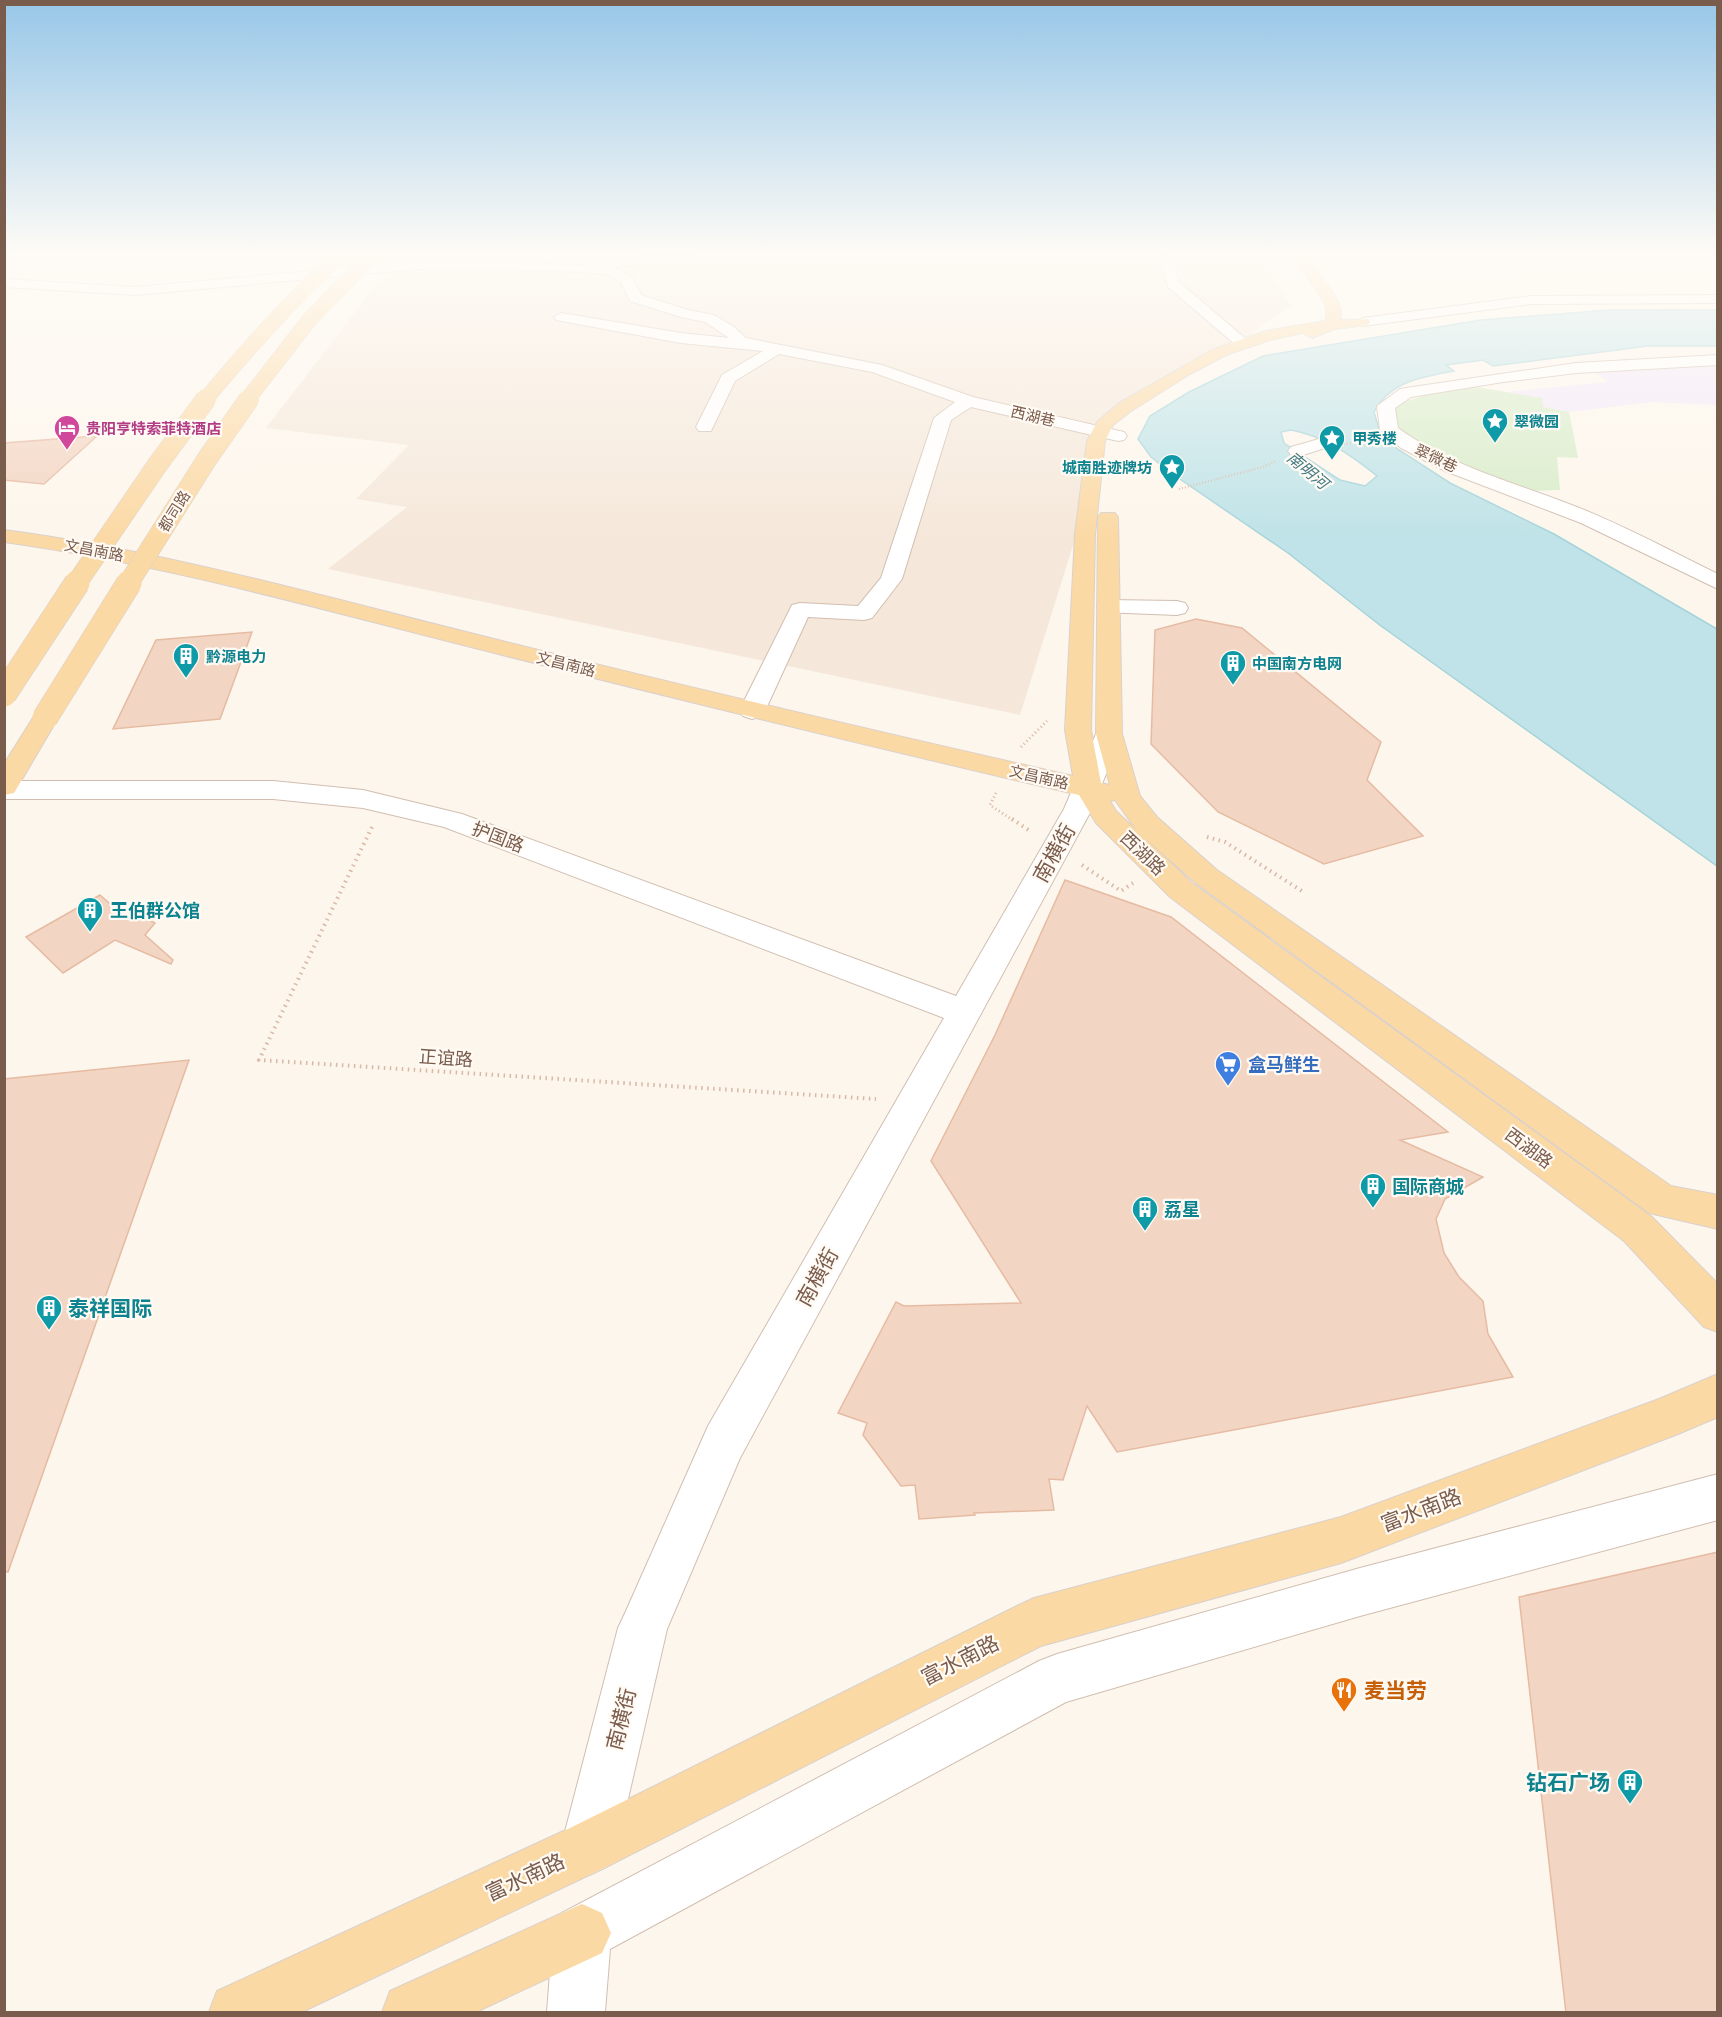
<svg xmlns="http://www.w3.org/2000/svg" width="1722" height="2017" viewBox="0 0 1722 2017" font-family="'PT Sans Narrow','Noto Sans SC',sans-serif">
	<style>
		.residential { fill: #f5e8da }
		.education { fill: #f3e8fa }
		.green { fill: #d8ecc9 }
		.water { fill: #bfe3e8; stroke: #a5d3da; stroke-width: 1.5; fill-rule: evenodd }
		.building { fill: #f3d5c3; stroke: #e6bba3; stroke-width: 1.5 }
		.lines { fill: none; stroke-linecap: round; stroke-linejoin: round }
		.minor-casing { stroke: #d1beb0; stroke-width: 2 }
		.major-casing { stroke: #dad1cd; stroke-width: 2 }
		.path-far2 { stroke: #d9b8a5; stroke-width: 2; stroke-dasharray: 1 2; stroke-linecap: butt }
		.path-far1 { stroke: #d9b8a5; stroke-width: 3; stroke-dasharray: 1 3; stroke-linecap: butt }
		.path { stroke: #d9b8a5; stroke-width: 4; stroke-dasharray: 1.5 4.5; stroke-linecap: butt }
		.minor { fill: #fff; fill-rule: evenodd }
		.major { fill: #fbd9a5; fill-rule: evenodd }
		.major-bridge-far2-casing { stroke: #dad1cd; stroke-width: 16; stroke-linecap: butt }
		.major-bridge-far1-casing { stroke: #dad1cd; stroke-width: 21; stroke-linecap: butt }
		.major-bridge-casing { stroke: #dad1cd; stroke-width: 26; stroke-linecap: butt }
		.major-bridge-far2 { stroke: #fbd9a5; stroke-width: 15 }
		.major-bridge-far1 { stroke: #fbd9a5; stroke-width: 20 }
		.major-bridge { stroke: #fbd9a5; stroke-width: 25 }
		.labels { text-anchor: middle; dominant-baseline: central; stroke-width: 4.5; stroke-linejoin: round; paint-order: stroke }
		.far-street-label { font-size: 15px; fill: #7a5c4d; stroke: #fffaf3 }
		.far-culture-label { font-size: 15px; font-weight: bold; fill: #0d838f; stroke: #fffaf3; text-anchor: start }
		.far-hotel-label { font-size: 15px; font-weight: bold; fill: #b23c85; stroke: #fffaf3; text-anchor: start }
		.far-water-label { font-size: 16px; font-style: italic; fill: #437c86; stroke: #fffaf3 }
		.street-label { font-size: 18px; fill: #7a5c4d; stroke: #fffaf3 }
		.culture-label { font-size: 18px; font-weight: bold; fill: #0d838f; stroke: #fffaf3; text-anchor: start }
		.shop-label { font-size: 18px; font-weight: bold; fill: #366cbe; stroke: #fffaf3; text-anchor: start }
		.near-street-label { font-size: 21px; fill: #7a5c4d; stroke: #fffaf3 }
		.near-culture-label { font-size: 21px; font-weight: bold; fill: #0d838f; stroke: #fffaf3; text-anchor: start }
		.near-food-label { font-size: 21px; font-weight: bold; fill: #c56008; stroke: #fffaf3; text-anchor: start }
	</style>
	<rect width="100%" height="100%" fill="#fdf6ec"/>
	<polygon class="residential" points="501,256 1256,256 1291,305 1259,328 1242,343 1113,417 1020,715 328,569 407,507 356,499 409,445 266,428 395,260 494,261"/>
	<g class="education">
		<polygon points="398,256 501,256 494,261 395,260"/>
		<polygon points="1717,364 1717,405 1652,402 1569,412 1543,407 1507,392 1608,382 1593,371"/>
	</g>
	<polygon class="green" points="1470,386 1542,398 1543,407 1569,412 1578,458 1557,457 1560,490 1528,491 1478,475 1393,431 1395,405 1435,392"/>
	<path class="water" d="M1610 310H1717V346H1648L1493 366 1483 360 1446 365 1454 371C1423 377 1390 381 1374 412L1380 433 1396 448 1450 483 1554 534 1717 629V866L1381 626 1288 553 1171 473 1151 457 1138 439 1150 416 1189 392 1263 356 1481 320ZM1291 430C1324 436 1351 455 1377 476L1365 486 1340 480 1326 471 1284 443 1281 432Z"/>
	<g class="building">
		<polygon points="97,436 44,484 4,480 4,443"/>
		<polygon points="1196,619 1242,628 1381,742 1367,780 1423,836 1324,864 1218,812 1151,744 1155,630"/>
		<polygon points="252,632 220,719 113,729 156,640"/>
		<polygon points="1065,880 1171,917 1448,1132 1400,1140 1483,1177 1445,1199 1436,1219 1444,1253 1459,1277 1483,1301 1488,1334 1513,1377 1117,1452 1087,1406 1063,1480 1049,1479 1054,1510 974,1513 975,1515 919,1519 915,1485 901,1486 863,1435 867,1423 838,1413 896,1302 904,1306 1021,1303 931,1161 995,1035"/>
		<polygon points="100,895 124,916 137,914 155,923 145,935 173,960 171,964 115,940 63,973 26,937"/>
		<polygon points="189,1060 8,1572 4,1571 4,1079"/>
		<polygon points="1718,1552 1718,2013 1566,2013 1519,1597"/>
	</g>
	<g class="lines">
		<g class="minor-casing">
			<g id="minor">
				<polygon points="641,256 697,256 691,260 613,267 632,277 641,295 688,310 714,315 734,327 746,338 882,365 973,397 1124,432 1127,436 1124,440 1118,441 971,407 951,420 902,579 872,618 864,620 808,617 765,711 761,716 752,719 743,716 739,711 792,605 800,603 858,606 881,578 934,418 955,402 872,372 779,354 735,381 711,431 699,431 696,427 722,375 763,351 681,343 556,320 554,317 561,313 681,333 729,338 705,322 681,317 630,301 621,282 607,274 545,270 418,269 136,295 4,287 4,279 136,287 418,261 589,265 590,261 595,260"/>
				<polygon points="1158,256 1172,256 1179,282 1247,340 1250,343 1247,346 1237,346 1168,287"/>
				<polygon points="1718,295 1718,303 1531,304 1363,326 1356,322 1363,318 1531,296"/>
				<path d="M1718 355V365L1576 373 1503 382 1411 397 1395 408 1398 428C1452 467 1516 483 1577 507 1625 526 1671 551 1718 574V589L1581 523 1445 471 1401 448 1380 430 1377 406 1400 389 1406 388 1576 363Z"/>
				<polygon points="1319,439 1325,440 1328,444 1325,448 1297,457 1291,455 1288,451 1291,447"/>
				<polygon points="1108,600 1177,601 1185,603 1188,608 1185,613 1177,615 1100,612 1097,607 1100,602"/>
				<polygon points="1109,726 1118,729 1122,734 1092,809 740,1458 667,1629 617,1847 608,1866 589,1875 570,1866 561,1847 618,1628 626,1611 708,1426 944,1018 444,827 363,808 273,799 4,799 4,781 273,781 363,790 462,814 956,996 1064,809 1096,734 1100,729"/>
				<polygon points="1718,1474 1718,1520 1360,1616 1066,1702 610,1949 605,2012 547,2012 553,1933 562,1913 1039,1661 1057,1654 1360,1568"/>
			</g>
		</g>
		<g class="major-casing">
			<g id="major">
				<path d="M1290 256H1303C1314 270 1348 303 1340 320L1368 319 1370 322 1368 325 1335 329 1312 338 1303 333 1270 340 1226 355 1190 374 1131 411 1113 425 1105 441 1095 534 1091 730 1101 783 1110 785 1096 734 1098 517 1101 513H1115L1118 517 1122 734 1140 796 1157 817 1217 870 1671 1186 1718 1195V1229L1649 1213 1197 884 1137 831 1115 800 1110 801 1116 811 1192 883 1652 1217 1718 1284V1332L1704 1327 1624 1241 1170 897 1096 823 1079 795C877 748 676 699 475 648 319 609 164 564 4 542V530C165 551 321 596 478 635 675 684 874 731 1073 776L1065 730 1075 534 1087 441 1097 422 1119 403 1214 349 1266 331 1325 321C1334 302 1301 272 1290 256Z"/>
				<polygon points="45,710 54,713 58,718 14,793 4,795 4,764 36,713"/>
				<polygon points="1718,1374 1718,1417 1678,1434 1341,1563 1041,1646 608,1866 302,2012 209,2012 217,1991 570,1828 1017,1606 1034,1598 1341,1517 1659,1399"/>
				<polygon points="582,1904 602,1913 611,1933 602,1953 476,2012 382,2012 390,1991"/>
			</g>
		</g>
		<g class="path-far2">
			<polyline points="1344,444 1369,441"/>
			<polyline points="1179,489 1263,467 1276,461"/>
		</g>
		<g class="path-far1">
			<polyline points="1021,747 1047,721"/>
			<polyline points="996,793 990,805 1014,821"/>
		</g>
		<g class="path">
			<polyline points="1012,819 1030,831"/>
			<polyline points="372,827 259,1060 876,1099"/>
			<polyline points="1207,837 1225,842 1305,893"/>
			<polyline points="1082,865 1121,891 1133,883"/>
		</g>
		<use href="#minor" class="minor"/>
		<use href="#major" class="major"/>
		<g class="major-bridge-far2-casing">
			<g id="major-bridge-far2">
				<path d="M205 400C247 349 290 302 338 256"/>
				<polyline points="247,400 310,319 371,256"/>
			</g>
		</g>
		<g class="major-bridge-far1-casing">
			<g id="major-bridge-far1">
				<polyline points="76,584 158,464 206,399"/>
				<polyline points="128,584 207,459 249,399"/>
			</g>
		</g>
		<g class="major-bridge-casing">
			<g id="major-bridge">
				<polyline points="4,694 77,583"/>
				<polyline points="45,718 129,583"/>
			</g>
		</g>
		<use href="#major-bridge-far2" class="major-bridge-far2"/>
		<use href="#major-bridge-far1" class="major-bridge-far1"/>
		<use href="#major-bridge" class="major-bridge"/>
	</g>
	<linearGradient id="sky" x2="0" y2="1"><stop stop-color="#97c7e8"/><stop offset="0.47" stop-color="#fefbf6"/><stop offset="1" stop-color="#fefbf6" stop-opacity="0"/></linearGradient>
	<rect width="1722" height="539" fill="url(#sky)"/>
	<defs>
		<g id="sight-pin" transform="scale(1.35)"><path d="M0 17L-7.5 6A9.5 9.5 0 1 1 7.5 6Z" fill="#0f9aa8" stroke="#fffaf3"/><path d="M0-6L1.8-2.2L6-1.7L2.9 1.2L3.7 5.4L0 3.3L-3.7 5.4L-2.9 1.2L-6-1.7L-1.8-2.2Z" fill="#fff"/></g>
		<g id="hotel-pin" transform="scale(1.35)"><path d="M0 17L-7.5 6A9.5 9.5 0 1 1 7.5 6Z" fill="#d1479c" stroke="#fffaf3"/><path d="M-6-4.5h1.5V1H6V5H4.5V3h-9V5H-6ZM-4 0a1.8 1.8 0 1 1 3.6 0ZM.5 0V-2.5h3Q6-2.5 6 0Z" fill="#fff"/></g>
		<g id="building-pin" transform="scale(1.35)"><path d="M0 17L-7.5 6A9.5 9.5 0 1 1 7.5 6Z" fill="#0f9aa8" stroke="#fffaf3"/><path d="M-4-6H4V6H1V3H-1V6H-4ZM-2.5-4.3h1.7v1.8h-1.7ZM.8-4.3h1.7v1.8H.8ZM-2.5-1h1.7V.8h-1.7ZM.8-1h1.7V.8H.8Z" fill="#fff"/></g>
		<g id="supermarket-pin" transform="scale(1.35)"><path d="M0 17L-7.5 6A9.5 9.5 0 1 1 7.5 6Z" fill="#3f7fe0" stroke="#fffaf3"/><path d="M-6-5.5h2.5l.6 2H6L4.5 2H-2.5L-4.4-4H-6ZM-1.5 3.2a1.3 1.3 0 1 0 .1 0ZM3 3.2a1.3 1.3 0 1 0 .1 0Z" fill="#fff"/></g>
		<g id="restaurant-pin" transform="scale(1.35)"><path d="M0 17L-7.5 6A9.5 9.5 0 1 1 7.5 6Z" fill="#e8710a" stroke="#fffaf3"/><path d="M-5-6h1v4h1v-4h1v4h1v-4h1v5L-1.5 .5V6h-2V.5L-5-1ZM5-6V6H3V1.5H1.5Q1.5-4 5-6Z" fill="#fff"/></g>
	</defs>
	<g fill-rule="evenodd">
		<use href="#sight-pin" x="1495" y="421"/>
		<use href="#hotel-pin" x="67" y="428"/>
		<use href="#sight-pin" x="1332" y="438"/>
		<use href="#sight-pin" x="1172" y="467"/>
		<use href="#building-pin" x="186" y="656"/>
		<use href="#building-pin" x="1233" y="663"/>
		<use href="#building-pin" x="90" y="910"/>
		<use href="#supermarket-pin" x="1228" y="1064"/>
		<use href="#building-pin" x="1373" y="1186"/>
		<use href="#building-pin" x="1145" y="1209"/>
		<use href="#building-pin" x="49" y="1308"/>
		<use href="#restaurant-pin" x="1344" y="1690"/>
		<use href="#building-pin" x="1630" y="1782"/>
	</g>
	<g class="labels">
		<g class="far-street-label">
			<text transform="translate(1033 416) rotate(13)">西湖巷</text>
			<text transform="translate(1436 458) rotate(25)">翠微巷</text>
			<text transform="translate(174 511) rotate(-58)">都司路</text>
			<text transform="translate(94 550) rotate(11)">文昌南路</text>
			<text transform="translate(566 664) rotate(14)">文昌南路</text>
			<text transform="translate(1039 777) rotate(13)">文昌南路</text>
		</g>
		<g class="far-culture-label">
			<text x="1514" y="421">翠微园</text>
			<text x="1352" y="438">甲秀楼</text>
			<text x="1152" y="467" text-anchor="end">城南胜迹牌坊</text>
			<text x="206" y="656">黔源电力</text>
			<text x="1252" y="663">中国南方电网</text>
		</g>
		<g class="far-hotel-label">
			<text x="86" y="428">贵阳亨特索菲特酒店</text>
		</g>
		<g class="far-water-label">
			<text transform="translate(1308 470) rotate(40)">南明河</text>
		</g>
		<g class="street-label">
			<text transform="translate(498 837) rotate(21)">护国路</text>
			<text transform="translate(1143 853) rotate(44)">西湖路</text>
			<text transform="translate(446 1058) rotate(4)">正谊路</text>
			<text transform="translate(1529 1148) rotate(37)">西湖路</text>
		</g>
		<g class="culture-label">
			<text x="110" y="910">王伯群公馆</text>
			<text x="1392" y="1186">国际商城</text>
			<text x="1164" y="1209">荔星</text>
		</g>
		<g class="shop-label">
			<text x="1248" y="1064">盒马鲜生</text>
		</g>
		<g class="near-street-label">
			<text transform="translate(1054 853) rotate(-61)">南横街</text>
			<text transform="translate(817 1277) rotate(-61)">南横街</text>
			<text transform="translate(1421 1510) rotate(-21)">富水南路</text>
			<text transform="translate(960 1660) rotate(-27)">富水南路</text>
			<text transform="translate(621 1719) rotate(-76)">南横街</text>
			<text transform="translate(525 1877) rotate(-25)">富水南路</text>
		</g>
		<g class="near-culture-label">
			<text x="68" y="1308">泰祥国际</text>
			<text x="1610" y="1782" text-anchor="end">钻石广场</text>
		</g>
		<g class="near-food-label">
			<text x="1364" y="1690">麦当劳</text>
		</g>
	</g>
	<rect width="1722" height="2017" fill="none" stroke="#7a5c4d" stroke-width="12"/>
</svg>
